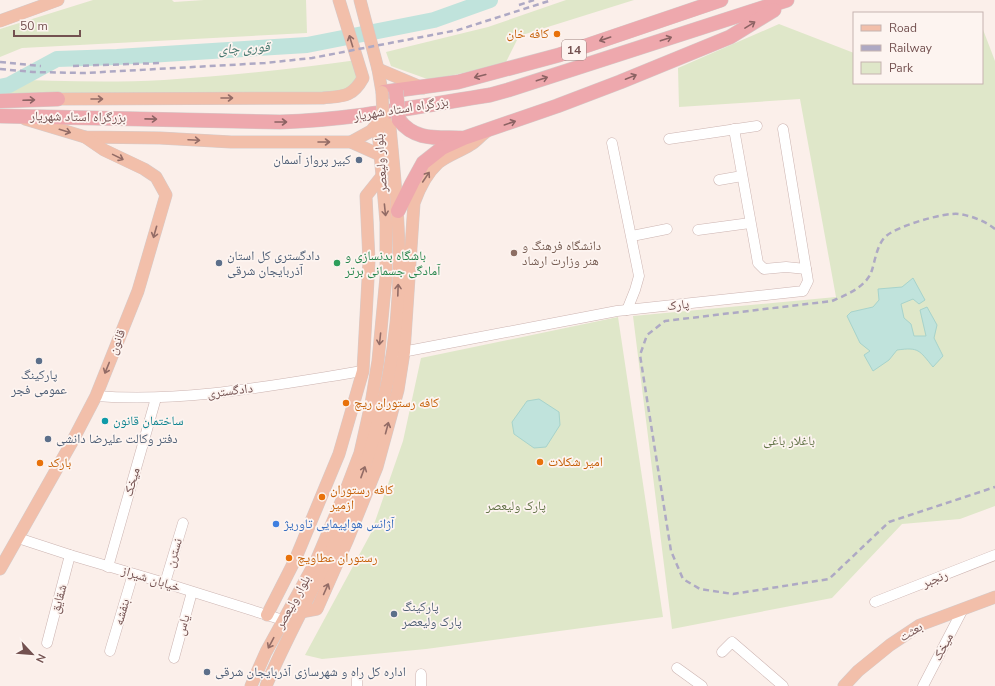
<svg xmlns="http://www.w3.org/2000/svg" width="995" height="686" viewBox="0 0 995 686" font-family="'Nunito Sans','Noto Naskh Arabic',sans-serif">
	<style>
		.green { fill: #dfe7c9 }
		.water { fill: #c0e3dc; stroke: #a7d3cb }
		.lines { fill: none; stroke-linecap: round; stroke-linejoin: round }
		.river { stroke: #c0e3dc; stroke-width: 16 }
		.minor-casing { stroke: #ccb4b1; stroke-width: 11 }
		.major-casing { stroke: #d5cbca; stroke-width: 13 }
		.highway-casing { stroke: #d5cbca; stroke-width: 15 }
		.minor { stroke: #fff; stroke-width: 10 }
		.major { stroke: #f2bfaa; stroke-width: 12 }
		.highway { stroke: #eea8ad; stroke-width: 14 }
		.rail { stroke: #aea9c4; stroke-width: 2.5; stroke-dasharray: 6 4; stroke-linecap: butt }
		.major-bridge-casing { stroke: #d5cbca; stroke-width: 13; stroke-linecap: butt }
		.highway-bridge-casing { stroke: #d5cbca; stroke-width: 15; stroke-linecap: butt }
		.major-bridge { stroke: #f2bfaa; stroke-width: 12 }
		.highway-bridge { stroke: #eea8ad; stroke-width: 14 }
		.oneway { stroke: #8c6263 }
		.oneway2 { stroke: #936c66 }
		.food-dot { fill: #e8710a; stroke: #fdf4f0; stroke-width: 1.5 }
		.service-dot { fill: #5c6f8a; stroke: #fdf4f0; stroke-width: 1.5 }
		.education-dot { fill: #8d6e63; stroke: #fdf4f0; stroke-width: 1.5 }
		.leisure-dot { fill: #2e9e5b; stroke: #fdf4f0; stroke-width: 1.5 }
		.culture-dot { fill: #0f9aa8; stroke: #fdf4f0; stroke-width: 1.5 }
		.shop-dot { fill: #3f7fe0; stroke: #fdf4f0; stroke-width: 1.5 }
		.labels { text-anchor: middle; dominant-baseline: central; stroke-width: 3.5; stroke-linejoin: round; paint-order: stroke }
		.shield { fill: #fdf4f0; stroke: #9c8280; stroke-width: 1 }
		.shield-label { font-size: 12px; font-weight: bold; fill: #735150 }
		.food-label { font-size: 13px; fill: #c56008; stroke: #fdf4f0; text-anchor: start }
		.street-label { font-size: 13px; fill: #735150; stroke: #fdf4f0 }
		.service-label { font-size: 13px; fill: #4e5e75; stroke: #fdf4f0; text-anchor: start }
		.education-label { font-size: 13px; fill: #785e54; stroke: #fdf4f0; text-anchor: start }
		.leisure-label { font-size: 13px; fill: #27864d; stroke: #fdf4f0; text-anchor: start }
		.culture-label { font-size: 13px; fill: #0d838f; stroke: #fdf4f0; text-anchor: start }
		.park-label { font-size: 13px; fill: #617246; stroke: #fdf4f0 }
		.shop-label { font-size: 13px; fill: #366cbe; stroke: #fdf4f0; text-anchor: start }
		.water-label { font-size: 14px; font-style: italic; fill: #45766e; stroke: #fdf4f0 }
	</style>
	<rect width="100%" height="100%" fill="#fbefea"/>
	<g class="green">
		<polygon points="93,0 172,0 174,2 204,0 306,0 307,33 22,48 0,57 0,29"/>
		<polygon points="566,0 634,0 519,36 505,64 430,80 391,66 386,52 488,27"/>
		<polygon points="779,24 854,53 854,83 982,83 982,27 995,61 995,506 960,519 902,524 832,598 672,629 633,316 836,297 800,99 679,107 678,68"/>
		<path d="M357 60 359 76 346 91 331 93 0 99V79C54 81 109 83 164 80 228 76 293 69 357 60Z"/>
		<polygon points="618,317 663,617 426,649 322,659 305,655 371,533 403,441 421,358"/>
	</g>
	<g class="water">
		<path d="M913 278 925 300 919 304 913 299 901 304 904 318 911 324 914 336H926L920 310 927 307 937 325 934 338 943 356 933 367C919 350 919 347 897 350L889 360 873 371 864 355 870 351 860 343 847 316 851 312 873 307 879 300 878 289 902 287Z"/>
		<polygon points="539,399 559,412 560,425 546,447 534,448 514,434 512,422 527,401"/>
	</g>
	<g class="lines">
		<polyline class="river" points="0,87 9,85 57,59 117,57 307,45 434,20 490,0"/>
		<g class="minor-casing">
			<g id="minor">
				<polyline points="734,129 758,263 764,269 786,267 806,269"/>
				<polyline points="669,139 757,126"/>
				<polyline points="612,143 639,276 635,290 627,310"/>
				<polyline points="719,180 742,176"/>
				<polyline points="698,230 750,223"/>
				<polyline points="632,236 667,229"/>
				<polyline points="397,353 617,311 803,291 808,281 783,129"/>
				<path d="M96 396C186 403 274 385 363 371"/>
				<polyline points="18,538 70,555 165,583 283,620"/>
				<polyline points="108,567 156,398"/>
				<polyline points="165,583 183,523"/>
				<polyline points="875,602 995,555"/>
				<polyline points="47,643 70,555"/>
				<polyline points="110,651 133,574"/>
				<polyline points="722,652 732,642 783,686"/>
				<polyline points="174,658 192,592"/>
				<polyline points="677,668 702,686"/>
				<polyline points="421,674 421,686"/>
				<polyline points="357,679 357,686"/>
				<polyline points="923,686 963,609"/>
			</g>
		</g>
		<g class="major-casing">
			<g id="major">
				<polyline points="360,0 378,69 382,92"/>
				<polyline points="0,21 58,0"/>
				<polyline points="378,69 423,88"/>
				<path d="M58 99 323 98C342 96 352 98 363 78L339 0"/>
				<polyline points="25,119 85,137 160,138 231,142 351,142 380,155"/>
				<polyline points="351,142 371,131 380,120"/>
				<polyline points="0,569 72,442 96,396 138,291 166,195 156,177 144,169 104,150 85,137"/>
				<path d="M301 612 317 609 347 541 377 467 398 390 404 352 414 203C419 189 426 174 438 163 448 155 459 152 470 145 476 142 481 135 487 131"/>
				<polyline points="267,615 295,560 339,454 363,371 369,261 366,196 382,176"/>
				<polyline points="251,686 266,652 316,561 344,495 360,453 371,404 378,361 386,277 386,222 378,130 383,116"/>
				<path d="M266 686C283 645 305 606 324 566 335 544 345 520 354 497 383 421 400 338 399 257 399 214 394 170 390 127L383 116"/>
				<polyline points="844,686 858,671 890,645 920,625 995,597"/>
			</g>
		</g>
		<g class="highway-casing">
			<g id="highway">
				<polyline points="384,92 458,82 559,55 721,0"/>
				<polyline points="0,101 58,99"/>
				<path d="M0 116 280 122C351 120 420 106 490 95L508 90 787 0"/>
				<path d="M399 120C415 141 437 137 461 138"/>
				<polyline points="398,211 412,183 423,163 442,148 464,138 557,106 620,82 730,37 774,10"/>
			</g>
		</g>
		<use href="#minor" class="minor"/>
		<use href="#major" class="major"/>
		<use href="#highway" class="highway"/>
		<g class="rail">
			<polyline points="519,5 534,0"/>
			<polyline points="0,62 41,66"/>
			<polyline points="73,66 161,63"/>
			<polyline points="0,69 33,72 85,73 265,63 312,58 458,30 552,0"/>
			<path d="M995 229C985 221 972 216 959 214 944 212 893 227 884 238 876 248 875 262 871 273 864 288 846 295 832 301L665 321 647 335 640 355 671 551 683 579 700 589 733 594 829 579 889 522 995 487"/>
		</g>
		<g class="major-bridge-casing">
			<polyline id="major-bridge" points="382,92 383,116"/>
		</g>
		<g class="highway-bridge-casing">
			<polyline id="highway-bridge" points="396,91 399,120"/>
		</g>
		<use href="#major-bridge" class="major-bridge"/>
		<use href="#highway-bridge" class="highway-bridge"/>
	</g>
	<defs><path id="oneway-shaft" d="M-6 0H5M1.5-3L5.5 0L1.5 3" fill="none" stroke-width="1.6" stroke-linecap="round" stroke-linejoin="round"/></defs>
	<g class="oneway">
		<use href="#oneway-shaft" transform="translate(750 25) rotate(-32)"/>
		<use href="#oneway-shaft" transform="translate(605 39) rotate(161)"/>
		<use href="#oneway-shaft" transform="translate(666 39) rotate(-18)"/>
		<use href="#oneway-shaft" transform="translate(480 76) rotate(165)"/>
		<use href="#oneway-shaft" transform="translate(631 77) rotate(-22)"/>
		<use href="#oneway-shaft" transform="translate(542 79) rotate(-18)"/>
		<use href="#oneway-shaft" transform="translate(29 100) rotate(-2)"/>
		<use href="#oneway-shaft" transform="translate(151 119) rotate(1)"/>
		<use href="#oneway-shaft" transform="translate(281 122)"/>
		<use href="#oneway-shaft" transform="translate(510 123) rotate(-19)"/>
	</g>
	<g class="oneway2">
		<use href="#oneway-shaft" transform="translate(351 41) rotate(-107)"/>
		<use href="#oneway-shaft" transform="translate(227 98)"/>
		<use href="#oneway-shaft" transform="translate(97 99)"/>
		<use href="#oneway-shaft" transform="translate(65 131) rotate(17)"/>
		<use href="#oneway-shaft" transform="translate(194 140) rotate(3)"/>
		<use href="#oneway-shaft" transform="translate(324 142)"/>
		<use href="#oneway-shaft" transform="translate(118 157) rotate(26)"/>
		<use href="#oneway-shaft" transform="translate(426 177) rotate(-56)"/>
		<use href="#oneway-shaft" transform="translate(385 210) rotate(84)"/>
		<use href="#oneway-shaft" transform="translate(155 232) rotate(106)"/>
		<use href="#oneway-shaft" transform="translate(398 290) rotate(-88)"/>
		<use href="#oneway-shaft" transform="translate(380 339) rotate(96)"/>
		<use href="#oneway-shaft" transform="translate(107 368) rotate(112)"/>
		<use href="#oneway-shaft" transform="translate(387 428) rotate(-75)"/>
		<use href="#oneway-shaft" transform="translate(363 472) rotate(-70)"/>
		<use href="#oneway-shaft" transform="translate(326 589) rotate(-66)"/>
		<use href="#oneway-shaft" transform="translate(271 643) rotate(118)"/>
	</g>
	<g class="food-dot">
		<circle cx="557" cy="34" r="4"/>
		<circle cx="346" cy="403" r="4"/>
		<circle cx="540" cy="462" r="4"/>
		<circle cx="40" cy="463" r="4"/>
		<circle cx="322" cy="497" r="4"/>
		<circle cx="289" cy="558" r="4"/>
	</g>
	<g class="service-dot">
		<circle cx="359" cy="160" r="4"/>
		<circle cx="219" cy="263" r="4"/>
		<circle cx="39" cy="361" r="4"/>
		<circle cx="48" cy="439" r="4"/>
		<circle cx="394" cy="614" r="4"/>
		<circle cx="207" cy="672" r="4"/>
	</g>
	<circle class="education-dot" cx="514" cy="253" r="4"/>
	<circle class="leisure-dot" cx="337" cy="263" r="4"/>
	<circle class="culture-dot" cx="105" cy="421" r="4"/>
	<circle class="shop-dot" cx="276" cy="524" r="4"/>
	<g class="labels">
		<rect class="shield" x="562" y="40" width="24" height="20" rx="3"/>
		<g class="shield-label">
			<text x="574" y="50">14</text>
		</g>
		<g class="food-label">
			<text x="549" y="34" text-anchor="end">کافه خان</text>
			<text x="354" y="403">کافه رستوران ریچ</text>
			<text x="548" y="462">امیر شکلات</text>
			<text x="48" y="463">بارکد</text>
			<text x="330" y="490">کافه رستوران<tspan x="330" dy="15">ازمیر</tspan></text>
			<text x="297" y="558">رستوران عطاویچ</text>
		</g>
		<g class="street-label">
			<text transform="translate(401 109) rotate(-9)">بزرگراه استاد شهریار</text>
			<text transform="translate(78 117) rotate(1)">بزرگراه استاد شهریار</text>
			<text transform="translate(381 163) rotate(-94)">بلوار ولیعصر</text>
			<text transform="translate(678 305) rotate(-6)">پارک</text>
			<text transform="translate(117 342) rotate(-68)">قانون</text>
			<text transform="translate(230 391) rotate(-7)">دادگستری</text>
			<text transform="translate(132 482) rotate(-74)">میخک</text>
			<text transform="translate(174 553) rotate(-73)">نسترن</text>
			<text transform="translate(151 579) rotate(17)">خیابان شیراز</text>
			<text transform="translate(935 579) rotate(-22)">رنجبر</text>
			<text transform="translate(59 599) rotate(-75)">شقایق</text>
			<text transform="translate(293 602) rotate(-61)">بلوار ولیعصر</text>
			<text transform="translate(122 612) rotate(-74)">بنفشه</text>
			<text transform="translate(183 625) rotate(-74)">یاس</text>
			<text transform="translate(911 632) rotate(-32)">بعثت</text>
			<text transform="translate(943 647) rotate(-62)">میخک</text>
		</g>
		<g class="service-label">
			<text x="351" y="160" text-anchor="end">کبیر پرواز آسمان</text>
			<text x="227" y="256">دادگستری کل استان<tspan x="227" dy="15">آذربایجان شرقی</tspan></text>
			<text x="39" y="375" text-anchor="middle">پارکینگ<tspan x="39" dy="15">عمومی فجر</tspan></text>
			<text x="56" y="439">دفتر وکالت علیرضا دانشی</text>
			<text x="402" y="607">پارکینگ<tspan x="402" dy="15">پارک ولیعصر</tspan></text>
			<text x="215" y="672">اداره کل راه و شهرسازی آذربایجان شرقی</text>
		</g>
		<g class="education-label">
			<text x="522" y="246">دانشگاه فرهنگ و<tspan x="522" dy="15">هنر وزارت ارشاد</tspan></text>
		</g>
		<g class="leisure-label">
			<text x="345" y="256">باشگاه بدنسازی و<tspan x="345" dy="15">آمادگی جسمانی برتر</tspan></text>
		</g>
		<g class="culture-label">
			<text x="113" y="421">ساختمان قانون</text>
		</g>
		<g class="park-label">
			<text x="789" y="441">باغلار باغی</text>
			<text x="516" y="506">پارک ولیعصر</text>
		</g>
		<g class="shop-label">
			<text x="284" y="524">آژانس هواپیمایی تاوریژ</text>
		</g>
		<g class="water-label">
			<text transform="translate(244 48) rotate(-3)">قوری چای</text>
		</g>
	</g>
	<rect x="853" y="12" width="130" height="72" fill="#fdf4f0" stroke="#c6b3b0"/>
	<rect x="861" y="25" width="20" height="6" fill="#f2bfaa" stroke="#c6b3b0"/>
	<text x="889" y="32" font-size="12" fill="#735150">Road</text>
	<rect x="861" y="45" width="20" height="6" fill="#aea9c4" stroke="#c6b3b0"/>
	<text x="889" y="52" font-size="12" fill="#735150">Railway</text>
	<rect x="861" y="62" width="20" height="12" fill="#dfe7c9" stroke="#c6b3b0"/>
	<text x="889" y="72" font-size="12" fill="#735150">Park</text>
	<g transform="translate(32 654) rotate(116)" stroke="#fdf4f0" stroke-width="3" paint-order="stroke">
	<path d="M0-3L7 15L0 10L-7 15Z" fill="#735150"/>
	<text y="-6" font-size="11" font-weight="bold" text-anchor="middle" fill="#735150">N</text>
	</g>
	<path d="M14 30v6h66v-6" fill="none" stroke="#735150" stroke-width="2"/>
	<text x="20" y="30" font-size="12" fill="#735150" stroke="#fdf4f0" stroke-width="3" paint-order="stroke">50 m</text>
</svg>
